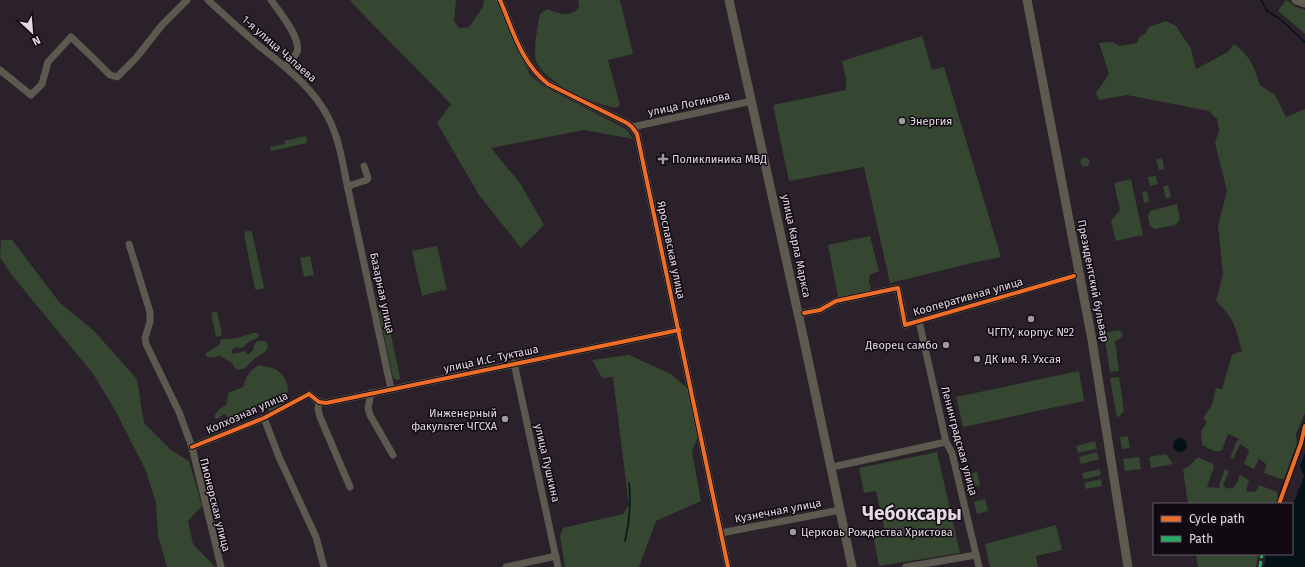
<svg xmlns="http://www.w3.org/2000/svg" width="1305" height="567" viewBox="0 0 1305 567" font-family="'Fira Sans',sans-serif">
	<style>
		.green { fill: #354631 }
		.water { fill: #04121a }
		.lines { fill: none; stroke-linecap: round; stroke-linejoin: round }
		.stream { stroke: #04121a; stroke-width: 1.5 }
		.minor { stroke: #5c5a4f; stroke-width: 7 }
		.major { stroke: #5e5a4f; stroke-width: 9 }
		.quiet { stroke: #26ab63; stroke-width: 3; stroke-dasharray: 6 3; stroke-linecap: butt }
		.cycleway-casing { stroke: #110a12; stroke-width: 6 }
		.cycleway { stroke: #ee6e29; stroke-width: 4 }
		.poi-dot { fill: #a298a2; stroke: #110a12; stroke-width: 1.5 }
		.labels { text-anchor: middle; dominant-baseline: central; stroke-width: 3; stroke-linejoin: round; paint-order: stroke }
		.street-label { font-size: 11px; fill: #e3d8e3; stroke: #110a12 }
		.poi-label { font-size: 11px; fill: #e3d8e3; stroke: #110a12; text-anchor: start }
		.town-label { font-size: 19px; font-weight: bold; fill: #e3d8e3; stroke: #110a12 }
	</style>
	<rect width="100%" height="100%" fill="#2a212a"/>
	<g class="green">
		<polygon points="351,0 456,0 454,21 459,28 469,27 483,7 484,0 497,0 530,75 543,86 626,129 633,139 584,130 491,148 520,183 544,225 521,248 479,195 437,123 451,104 350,1"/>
		<path d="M578 0H619L621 4 633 54 608 60 620 105 616 108C594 104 547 84 537 63 532 52 538 26 540 14L547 9C559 14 568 18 579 8Z"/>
		<polygon points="1286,0 1296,7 1305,10 1305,34 1278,11"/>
		<path d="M1166 21 1176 26 1191 49 1196 69 1228 52 1234 44C1250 56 1254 66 1260 85L1275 95 1286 117 1305 109V413L1296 434 1297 443 1284 479H1281L1264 473C1267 464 1267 464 1259 459L1254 469 1244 464 1249 451 1248 449 1240 444 1233 459 1230 458 1237 441 1239 439 1228 434 1222 450C1216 454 1208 448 1202 445L1201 431 1207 422 1203 418 1212 405 1216 388 1222 389 1232 355 1242 351C1235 327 1235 319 1216 301L1223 274 1218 226 1227 191 1215 143 1219 130 1217 119 1209 111 1127 95 1099 100 1096 93 1109 74 1099 43 1112 42 1119 46 1137 43 1140 36 1145 34 1149 27Z"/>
		<polygon points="922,36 932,70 944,67 1001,257 972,263 890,283 864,167 789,181 773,105 846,90 846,78 842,61"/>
		<polygon points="306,136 307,143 271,151 270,147 285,144 284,141"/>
		<circle cx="1085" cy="162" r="4.5"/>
		<polygon points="1162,158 1164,169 1159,170 1156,160"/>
		<polygon points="1156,176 1158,184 1150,186 1148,177"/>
		<polygon points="1131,179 1143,235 1116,241 1111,221 1120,210 1114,183"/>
		<polygon points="1168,185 1171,197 1166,199 1163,187"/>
		<polygon points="1147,191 1149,202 1144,203 1142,192"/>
		<polygon points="1177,204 1180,220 1175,225 1155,229 1150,226 1148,216 1150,211"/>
		<polygon points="247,231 250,231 252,232 264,287 263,289 257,290 255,289 244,234 245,232"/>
		<polygon points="870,236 879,271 870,275 869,282 871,288 869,291 838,297 828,245"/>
		<polygon points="1,240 12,240 60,303 94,331 137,379 144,423 172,451 189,461 202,506 188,521 193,544 215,567 167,567 158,536 156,503 146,471 115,410 94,375 11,274 0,257"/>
		<polygon points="437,246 447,290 439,291 422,296 412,251"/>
		<polygon points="310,256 314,275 304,277 300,258"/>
		<polygon points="382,310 386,312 400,377 400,379 397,380 393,378 379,312"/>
		<polygon points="217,311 222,335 216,337 211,313"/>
		<polygon points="1118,330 1120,331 1123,335 1120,339 1115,341 1119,371 1110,372 1104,333"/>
		<path d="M253 333H258L259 337 249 342 242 348 236 347 232 350V353L234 354 245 351 248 355 254 349 253 347 257 341H266L268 347 266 351 253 360 245 368 238 370 234 367 232 363 220 356 210 358 206 356V353L220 344V340C224 338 226 339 230 339 238 338 245 336 253 333Z"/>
		<polygon points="629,355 671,374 688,389 698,436 692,451 701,501 656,521 639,567 565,567 560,536 563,528 623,514 629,505 613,377 602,378 592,360"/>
		<path d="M259 365C264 366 270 367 275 369 285 374 292 389 285 399 282 404 276 408 272 412L269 411 266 404 263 402 237 423 230 426 227 416 224 414 217 419 214 417 218 410 227 404 228 393 243 387C247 376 248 371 259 365Z"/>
		<polygon points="1079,371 1084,401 963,427 956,397"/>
		<polygon points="1119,377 1124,411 1117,418 1110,378"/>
		<polygon points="1128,436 1130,448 1122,449 1120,437"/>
		<polygon points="1095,441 1097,449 1078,453 1076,446"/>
		<polygon points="937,452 960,553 879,566 873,535 885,532 876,491 864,493 859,468"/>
		<polygon points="1097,452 1099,459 1081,464 1079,457"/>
		<polygon points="1166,454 1173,464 1151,468 1149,457"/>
		<polygon points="1139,457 1141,469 1125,471 1123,459"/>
		<path d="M1198 457 1213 464 1214 467 1207 487 1219 488 1220 486 1219 485 1225 469 1229 471 1223 486C1235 493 1236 484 1240 475L1249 480 1246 491C1255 492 1256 494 1259 485L1277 492 1278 499 1276 504H1188L1183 469 1189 466Z"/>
		<polygon points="1099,469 1101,475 1084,479 1082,473"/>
		<polygon points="977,472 980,485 970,487 967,475"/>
		<polygon points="1101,479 1102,486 1086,489 1084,483"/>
		<polygon points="985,499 988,511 977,514 974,502"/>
		<polygon points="1056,525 1062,550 1036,556 1038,567 990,567 985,544"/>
		<polygon points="1196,554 1258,554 1256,567 1198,567"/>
	</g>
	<g class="water">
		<circle cx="1180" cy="445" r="7"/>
		<polygon points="1305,453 1305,567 1264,567 1266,554 1292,554 1292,507 1304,476 1300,466"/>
	</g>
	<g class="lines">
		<g class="stream">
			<polyline points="1261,0 1267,11 1280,19 1305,42"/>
			<path d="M625 541C630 521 631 503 629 483"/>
		</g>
		<g class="minor">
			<path d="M208 0C224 15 241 30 258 45 285 67 313 87 329 119 340 141 343 166 348 189"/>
			<path d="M271 0C279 11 302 39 297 52 294 58 289 63 285 67"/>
			<path d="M500 0C513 30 521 63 548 84L627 123 632 127 637 134 728 567"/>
			<polyline points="0,70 31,95 42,84 48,62 71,37 92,57 110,75 117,77 136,58 162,25 187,0"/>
			<polyline points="632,127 752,101"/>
			<polyline points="364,166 368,178 367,180 351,185 348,189 391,389"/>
			<polyline points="129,244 150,312 150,322 145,338 146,344 179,412 192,447 221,567"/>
			<polyline points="804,313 820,310 836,301 898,288 905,325 1074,276"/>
			<polyline points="919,321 946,442 952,453 979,567"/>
			<polyline points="514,363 558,567"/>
			<polyline points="371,393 368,408 370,415 393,455"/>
			<polyline points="319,402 318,409 320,417 350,487"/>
			<polyline points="264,418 279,457 316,537 324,567"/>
			<polyline points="192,447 264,418 309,394 319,402 326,403 679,330"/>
			<polyline points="837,466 946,442"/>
			<polyline points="721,533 840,510"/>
			<polyline points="506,567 556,556"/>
			<polyline points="906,567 976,555"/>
		</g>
		<g class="major">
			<polyline points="729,0 803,336 852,567"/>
			<polyline points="1027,0 1092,340 1128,567"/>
			<polyline points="1296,0 1305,3"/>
		</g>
		<polyline class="quiet" points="1260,567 1262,554"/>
		<g class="cycleway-casing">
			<g id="cycleway">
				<path d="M500 0C513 30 521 63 548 84L627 123 632 127 637 134 728 567"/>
				<polyline points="804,313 820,310 836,301 898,288 905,325 1074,276"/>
				<polyline points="192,447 264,418 309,394 319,402 326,403 679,330"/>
				<polyline points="1279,504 1301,443 1305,426"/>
			</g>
		</g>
		<use href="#cycleway" class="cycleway"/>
	</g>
	<g class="poi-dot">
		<circle cx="902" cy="121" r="4"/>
		<path d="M661 153h4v4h4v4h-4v4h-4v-4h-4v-4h4z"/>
		<circle cx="1031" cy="319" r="4"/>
		<circle cx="946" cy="345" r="4"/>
		<circle cx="977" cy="359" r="4"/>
		<circle cx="505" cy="419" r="4"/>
		<circle cx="793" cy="532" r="4"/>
	</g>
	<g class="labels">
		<g class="street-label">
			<text transform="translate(279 49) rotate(41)">1-я улица Чапаева</text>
			<text transform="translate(689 104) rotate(-12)">улица Логинова</text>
			<text transform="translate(796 246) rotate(78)">улица Карла Маркса</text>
			<text transform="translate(671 250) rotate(78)">Ярославская улица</text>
			<text transform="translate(1093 281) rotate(79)">Президентский бульвар</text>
			<text transform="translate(382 293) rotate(78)">Базарная улица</text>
			<text transform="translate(968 297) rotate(-16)">Кооперативная улица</text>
			<text transform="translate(491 359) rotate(-12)">улица И.С. Тукташа</text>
			<text transform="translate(247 413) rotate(-24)">Колхозная улица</text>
			<text transform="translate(959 441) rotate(75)">Ленинградская улица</text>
			<text transform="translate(547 463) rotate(77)">улица Пушкина</text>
			<text transform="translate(215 505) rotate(76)">Пионерская улица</text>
			<text transform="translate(778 511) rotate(-11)">Кузнечная улица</text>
		</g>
		<g class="poi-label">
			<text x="910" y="121">Энергия</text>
			<text x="672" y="159">Поликлиника МВД</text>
			<text x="1031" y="332" text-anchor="middle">ЧГПУ, корпус №2</text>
			<text x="938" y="345" text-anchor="end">Дворец самбо</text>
			<text x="985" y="359">ДК им. Я. Ухсая</text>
			<text x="497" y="413" text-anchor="end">Инженерный<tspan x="497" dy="13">факультет ЧГСХА</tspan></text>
			<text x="801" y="532">Церковь Рождества Христова</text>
		</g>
		<g class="town-label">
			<text x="912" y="513">Чебоксары</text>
		</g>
	</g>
	<rect x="1153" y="503" width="140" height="52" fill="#110a12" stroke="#655c66"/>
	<rect x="1161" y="516" width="20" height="6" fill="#ee6e29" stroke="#655c66"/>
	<text x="1189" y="523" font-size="12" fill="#e3d8e3">Cycle path</text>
	<rect x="1161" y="536" width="20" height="6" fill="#26ab63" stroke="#655c66"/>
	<text x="1189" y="543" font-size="12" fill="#e3d8e3">Path</text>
	<g transform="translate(32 32) rotate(154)" stroke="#110a12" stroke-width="3" paint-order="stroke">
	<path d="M0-3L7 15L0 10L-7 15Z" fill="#e3d8e3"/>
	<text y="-6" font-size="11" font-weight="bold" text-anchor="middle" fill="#e3d8e3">N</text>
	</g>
</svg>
